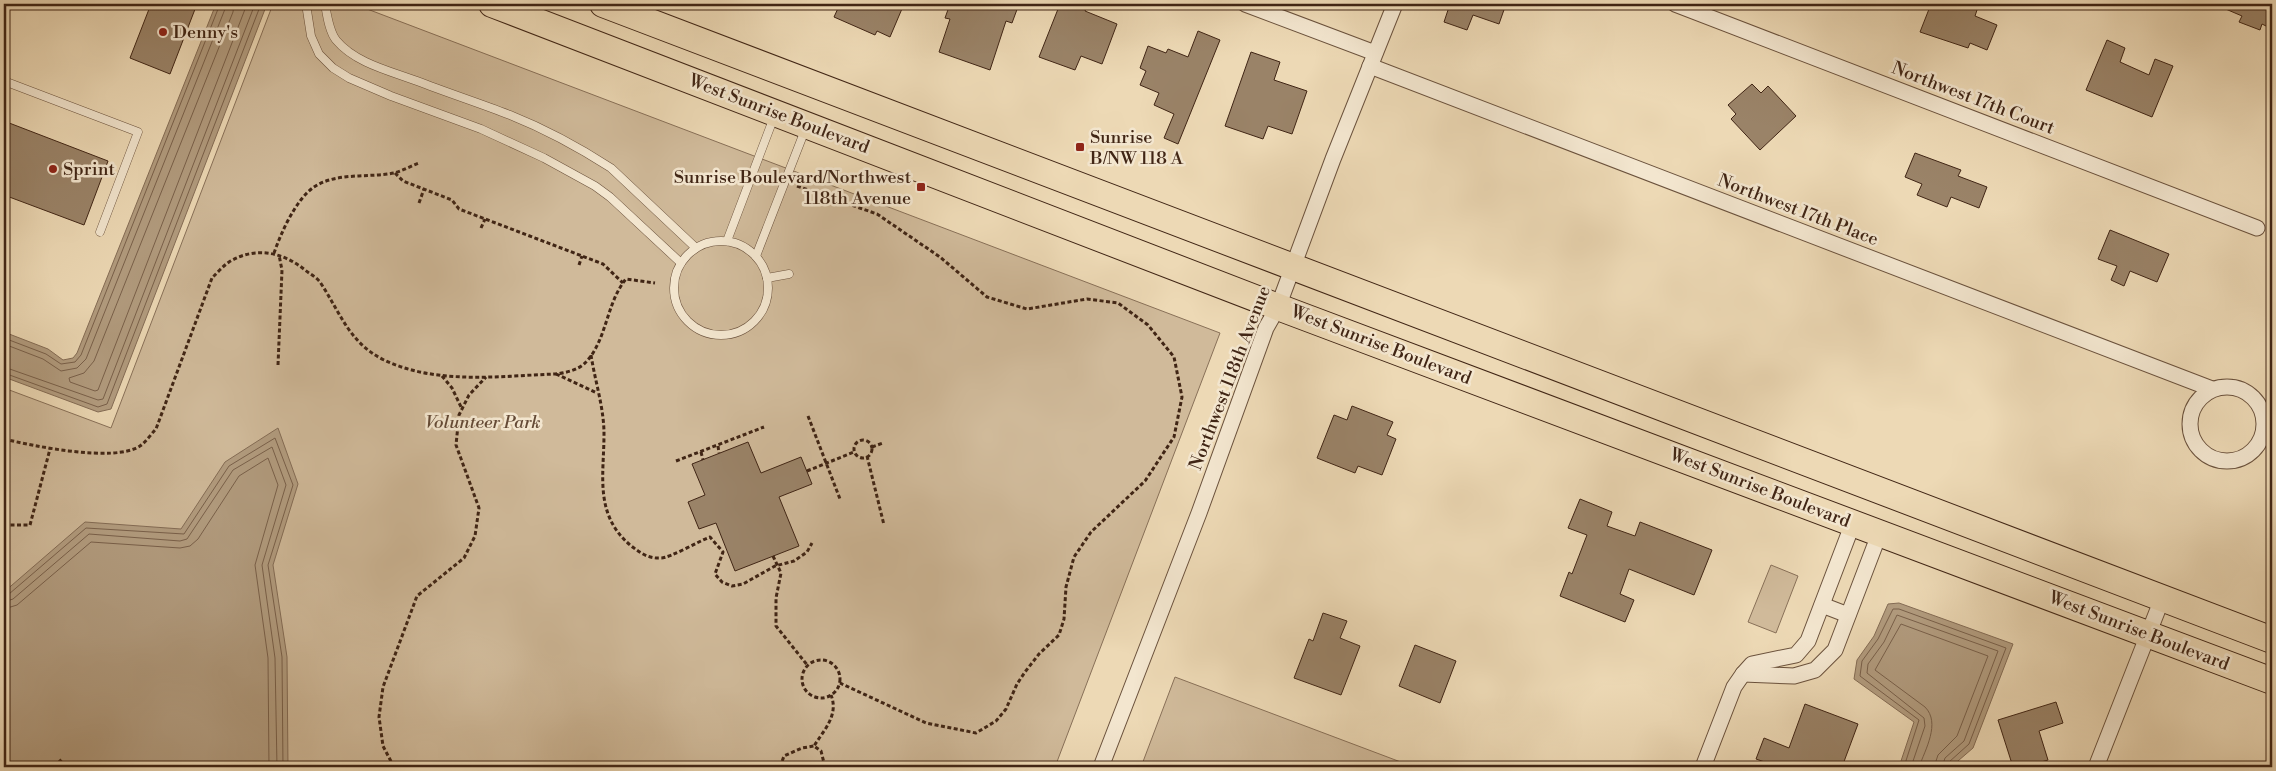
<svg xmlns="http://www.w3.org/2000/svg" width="2276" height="771" viewBox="0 0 2276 771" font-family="'Libre Bodoni',serif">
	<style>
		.green { fill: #d0ba9a; stroke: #887058 }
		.water { fill: #b29c7f; stroke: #846c55 }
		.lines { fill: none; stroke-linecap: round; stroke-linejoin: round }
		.shore { stroke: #79604a; stroke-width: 1 }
		.building { fill: #9a8368; stroke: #402515 }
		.service-casing { stroke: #6b523d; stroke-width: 9 }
		.minor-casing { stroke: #6b523d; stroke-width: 17 }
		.trunk-casing { stroke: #402515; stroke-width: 28 }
		.path { stroke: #402515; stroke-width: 3; stroke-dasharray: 4 2.5; stroke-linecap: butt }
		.service { stroke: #f3e6cf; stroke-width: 8 }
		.minor { stroke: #f3e6cf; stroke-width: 15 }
		.trunk { stroke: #edd9b5; stroke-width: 26 }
		.poi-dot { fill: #8f2418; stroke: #f3e6cf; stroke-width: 2 }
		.labels { text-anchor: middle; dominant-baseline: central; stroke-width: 5; stroke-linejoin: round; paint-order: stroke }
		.poi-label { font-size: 18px; fill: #402515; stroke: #f3e6cf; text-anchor: start }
		.street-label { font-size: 18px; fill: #402515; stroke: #f3e6cf }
		.park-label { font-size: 18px; font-style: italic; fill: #644a36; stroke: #f3e6cf }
	</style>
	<rect width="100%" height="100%" fill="#edd9b5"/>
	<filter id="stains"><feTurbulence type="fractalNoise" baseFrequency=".004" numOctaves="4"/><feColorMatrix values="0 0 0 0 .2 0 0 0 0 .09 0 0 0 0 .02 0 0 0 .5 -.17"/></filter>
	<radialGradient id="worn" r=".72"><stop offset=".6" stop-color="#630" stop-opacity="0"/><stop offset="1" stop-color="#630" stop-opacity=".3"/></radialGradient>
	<g class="green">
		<polygon points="273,4 354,4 1220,333 1055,767 4,767 4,388 111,428"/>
		<polygon points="1771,565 1798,576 1776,633 1748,622"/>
		<polygon points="1175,677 1414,767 1141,767"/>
	</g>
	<g class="water">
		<polygon points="216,4 267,4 111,409 98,412 4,377 4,332 48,349 63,360 73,358 77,353"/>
		<polygon points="278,428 298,484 273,565 287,657 288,767 4,767 4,592 85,522 181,529 225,462"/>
		<polygon points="1899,603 2013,644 1973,748 1951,767 1899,767 1914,722 1854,679 1857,660 1874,636 1888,604"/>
	</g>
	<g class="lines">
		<g class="shore">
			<polyline points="234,4 233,12 94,361 84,373 69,378 70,382 95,391 98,390 247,4"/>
			<polyline points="4,338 46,354 61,364 75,362 81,355 220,4"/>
			<polyline points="4,344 43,359 61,371 77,368 86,359 227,4"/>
			<polyline points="4,367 98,400 103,399 255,4"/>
			<polyline points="4,373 98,407 107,404 261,4"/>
			<polyline points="4,595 9,594 86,528 184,534 229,466 275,438 293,485 268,565 282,657 283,767"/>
			<polyline points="4,602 13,599 89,534 180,541 187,539 233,470 272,447 286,485 262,565 275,658 277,767"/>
			<polyline points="4,609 17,605 91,542 180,548 190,546 198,539 239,476 268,458 278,485 255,565 268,658 269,767"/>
			<polyline points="1904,767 1919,720 1860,676 1862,661 1878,639 1893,609 1899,609 2006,648 1969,744 1949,762 1948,767"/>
			<polyline points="1911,767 1925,726 1924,718 1867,673 1868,664 1884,642 1897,615 1998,651 1964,741 1945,758 1942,767"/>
			<path d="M1919 767C1925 750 1941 723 1925 707L1875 670 1901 624 1988 656 1957 736 1938 755 1934 767"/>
		</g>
	</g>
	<g class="building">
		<polygon points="151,4 197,4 170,74 130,58"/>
		<polygon points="840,4 904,4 890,37 877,31 875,35 834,17"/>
		<polygon points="950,4 1019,4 1012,23 1006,21 990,70 939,52 950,19 945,18"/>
		<polygon points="1060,4 1088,4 1085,11 1117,24 1102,64 1081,56 1075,70 1039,57"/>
		<polygon points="1447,4 1506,4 1499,24 1473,15 1467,30 1444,22 1449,7 1446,6"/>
		<polygon points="1931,4 1970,4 1978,7 1975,16 1997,25 1987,50 1970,43 1968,48 1920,32"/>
		<polygon points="2214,4 2272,4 2272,29 2262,24 2260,30 2239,22 2242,16"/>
		<polygon points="1198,31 1220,40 1178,144 1164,138 1174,114 1154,105 1159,93 1140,85 1146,71 1140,68 1148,46 1166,53 1168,49 1188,57"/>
		<polygon points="2107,40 2125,48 2120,62 2149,75 2155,59 2173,66 2152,117 2086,90"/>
		<polygon points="1251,52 1280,62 1274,80 1307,91 1292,134 1268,126 1263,139 1225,126"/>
		<polygon points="1752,84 1761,93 1768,86 1796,116 1760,150 1731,119 1736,114 1728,105"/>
		<polygon points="4,121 108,161 84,225 4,195"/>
		<polygon points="1915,153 1961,170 1958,176 1987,187 1979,208 1951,197 1947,207 1917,195 1922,184 1905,177"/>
		<polygon points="2110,230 2169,254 2157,282 2130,271 2124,286 2111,280 2117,266 2098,259"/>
		<polygon points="1352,406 1393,422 1387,435 1396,439 1382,475 1358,466 1355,473 1317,458 1334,415 1347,420"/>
		<polygon points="748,442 761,473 801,457 812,484 779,497 799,546 735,571 716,523 699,529 688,502 705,495 692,464"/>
		<polygon points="1580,499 1612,512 1607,526 1635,536 1640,522 1712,550 1694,595 1629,569 1620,594 1634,600 1625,622 1560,596 1569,572 1572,574 1587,535 1568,528"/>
		<polygon points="1323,613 1347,621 1340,638 1360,646 1341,695 1294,678 1309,639 1313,641"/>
		<polygon points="1415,645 1456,661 1440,703 1399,686"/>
		<polygon points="2056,702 2063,723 2039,731 2048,760 2024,767 2013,767 1998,720"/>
		<polygon points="1805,704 1858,724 1842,767 1779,767 1756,759 1764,738 1789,748"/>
	</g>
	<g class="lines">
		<g class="service-casing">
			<g id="service">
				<polyline points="306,4 311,36 319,54 333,68 349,78 391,96 481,129 544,158 595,186 610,197 681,263"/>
				<path d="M325 4C327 15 329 31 336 40 355 63 390 71 417 81 448 93 479 103 510 115 545 129 580 148 611 168L696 248"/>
				<polyline points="4,81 138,132 100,232"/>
				<polyline points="727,241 774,117"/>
				<circle cx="721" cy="288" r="47"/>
				<polyline points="756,256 805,130"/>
				<polyline points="767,278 789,274"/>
			</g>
		</g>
		<g class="minor-casing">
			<g id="minor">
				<polyline points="1245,4 1375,53"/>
				<polyline points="1675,4 2257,228"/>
				<polyline points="1370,66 2212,389"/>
				<circle cx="2227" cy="424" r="37"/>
				<polyline points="1822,605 1848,615"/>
				<polyline points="1743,674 1794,676 1815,670 1835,650 1880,532"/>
				<polyline points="1101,767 1199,513 1266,328 1278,307 1333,159 1395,4"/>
				<polyline points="1703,767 1734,687 1743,674 1752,664 1796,655 1808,641 1853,523"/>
				<polyline points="2096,767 2162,599"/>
			</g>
		</g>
		<g class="trunk-casing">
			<g id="trunk">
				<polyline points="492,4 1278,307 2272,681"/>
				<polyline points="603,4 2272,640"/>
			</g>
		</g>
		<g class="path">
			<polyline points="395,173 403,181 452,200 459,209 603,264 623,283"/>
			<polyline points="797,186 877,214 940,257 987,297 1027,309 1087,299 1118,303 1148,325 1174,357 1182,397 1174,437 1145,481 1091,532 1074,557 1066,587 1064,619 1059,635 1039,654 1025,672 1017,684 1006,709 996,721 976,733 926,723 840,683"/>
			<polyline points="419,203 424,189"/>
			<polyline points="481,228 485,219"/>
			<path d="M274 253C281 233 296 199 314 187 336 172 369 178 394 173 402 171 411 166 419 163"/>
			<polyline points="579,265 582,256"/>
			<path d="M591 355C595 381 604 408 604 434 604 475 594 514 630 545 639 552 648 559 661 558 670 558 699 541 710 537L723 552 715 574 722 582 732 586 743 584 775 566 794 561 807 552 812 543"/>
			<polyline points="278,365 282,270 279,255"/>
			<polyline points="556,374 597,393"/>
			<polyline points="442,376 452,388 462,409"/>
			<polyline points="808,416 840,499"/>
			<path d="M4 439C34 446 114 463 140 446 146 442 151 434 156 429L212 278C217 273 223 266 229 262 255 246 283 252 305 270 310 274 316 277 320 282 340 312 349 343 384 360 437 385 499 376 555 374 565 373 578 370 585 363 607 341 606 303 626 279L655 283"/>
			<circle cx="863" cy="449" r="9"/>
			<polyline points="718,446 719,453"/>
			<polyline points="872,447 883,443"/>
			<polyline points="701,452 703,460"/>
			<polyline points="867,456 884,525"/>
			<polyline points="676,461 764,427"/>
			<polyline points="807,471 854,452"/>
			<polyline points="4,525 30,525 50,449"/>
			<polyline points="773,556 781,573 776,598 776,626 808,666"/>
			<circle cx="821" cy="679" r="19"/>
			<polyline points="54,767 63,758"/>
			<polyline points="394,767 383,746 379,717 383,687 417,596 464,558 475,536 479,508 456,445 459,415 469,395 486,377"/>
			<polyline points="780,767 784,756 802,748 814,746"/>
			<path d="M825 767 821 751 814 746C824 730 839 715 831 695"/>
		</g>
		<use href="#service" class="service"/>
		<use href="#minor" class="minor"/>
		<use href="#trunk" class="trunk"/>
	</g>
	<g class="poi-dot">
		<circle cx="163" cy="32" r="5"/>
		<rect x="1075" y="142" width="10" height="10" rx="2.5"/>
		<circle cx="53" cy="169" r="5"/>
		<rect x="916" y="182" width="10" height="10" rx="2.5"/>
	</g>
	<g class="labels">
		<g class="poi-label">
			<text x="173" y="32">Denny's</text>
			<text x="1090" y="137">Sunrise<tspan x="1090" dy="21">B/NW 118 A</tspan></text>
			<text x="63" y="169">Sprint</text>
			<text x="911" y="177" text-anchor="end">Sunrise Boulevard/Northwest<tspan x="911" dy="21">118th Avenue</tspan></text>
		</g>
		<g class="street-label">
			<text transform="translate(1973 98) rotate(21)">Northwest 17th Court</text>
			<text transform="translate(779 114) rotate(21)">West Sunrise Boulevard</text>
			<text transform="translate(1798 210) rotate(21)">Northwest 17th Place</text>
			<text transform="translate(1381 345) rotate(21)">West Sunrise Boulevard</text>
			<text transform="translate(1230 378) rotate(-69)">Northwest 118th Avenue</text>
			<text transform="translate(1760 488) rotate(21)">West Sunrise Boulevard</text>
			<text transform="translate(2139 631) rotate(21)">West Sunrise Boulevard</text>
		</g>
		<g class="park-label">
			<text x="483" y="422">Volunteer Park</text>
		</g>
	</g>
	<rect width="2276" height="771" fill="none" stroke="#edd9b5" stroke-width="20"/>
	<rect x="5" y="5" width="2266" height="761" fill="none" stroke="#402515" stroke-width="2.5"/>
	<rect x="10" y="10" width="2256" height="751" fill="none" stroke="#402515"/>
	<rect width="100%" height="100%" filter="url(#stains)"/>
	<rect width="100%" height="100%" fill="url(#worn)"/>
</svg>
